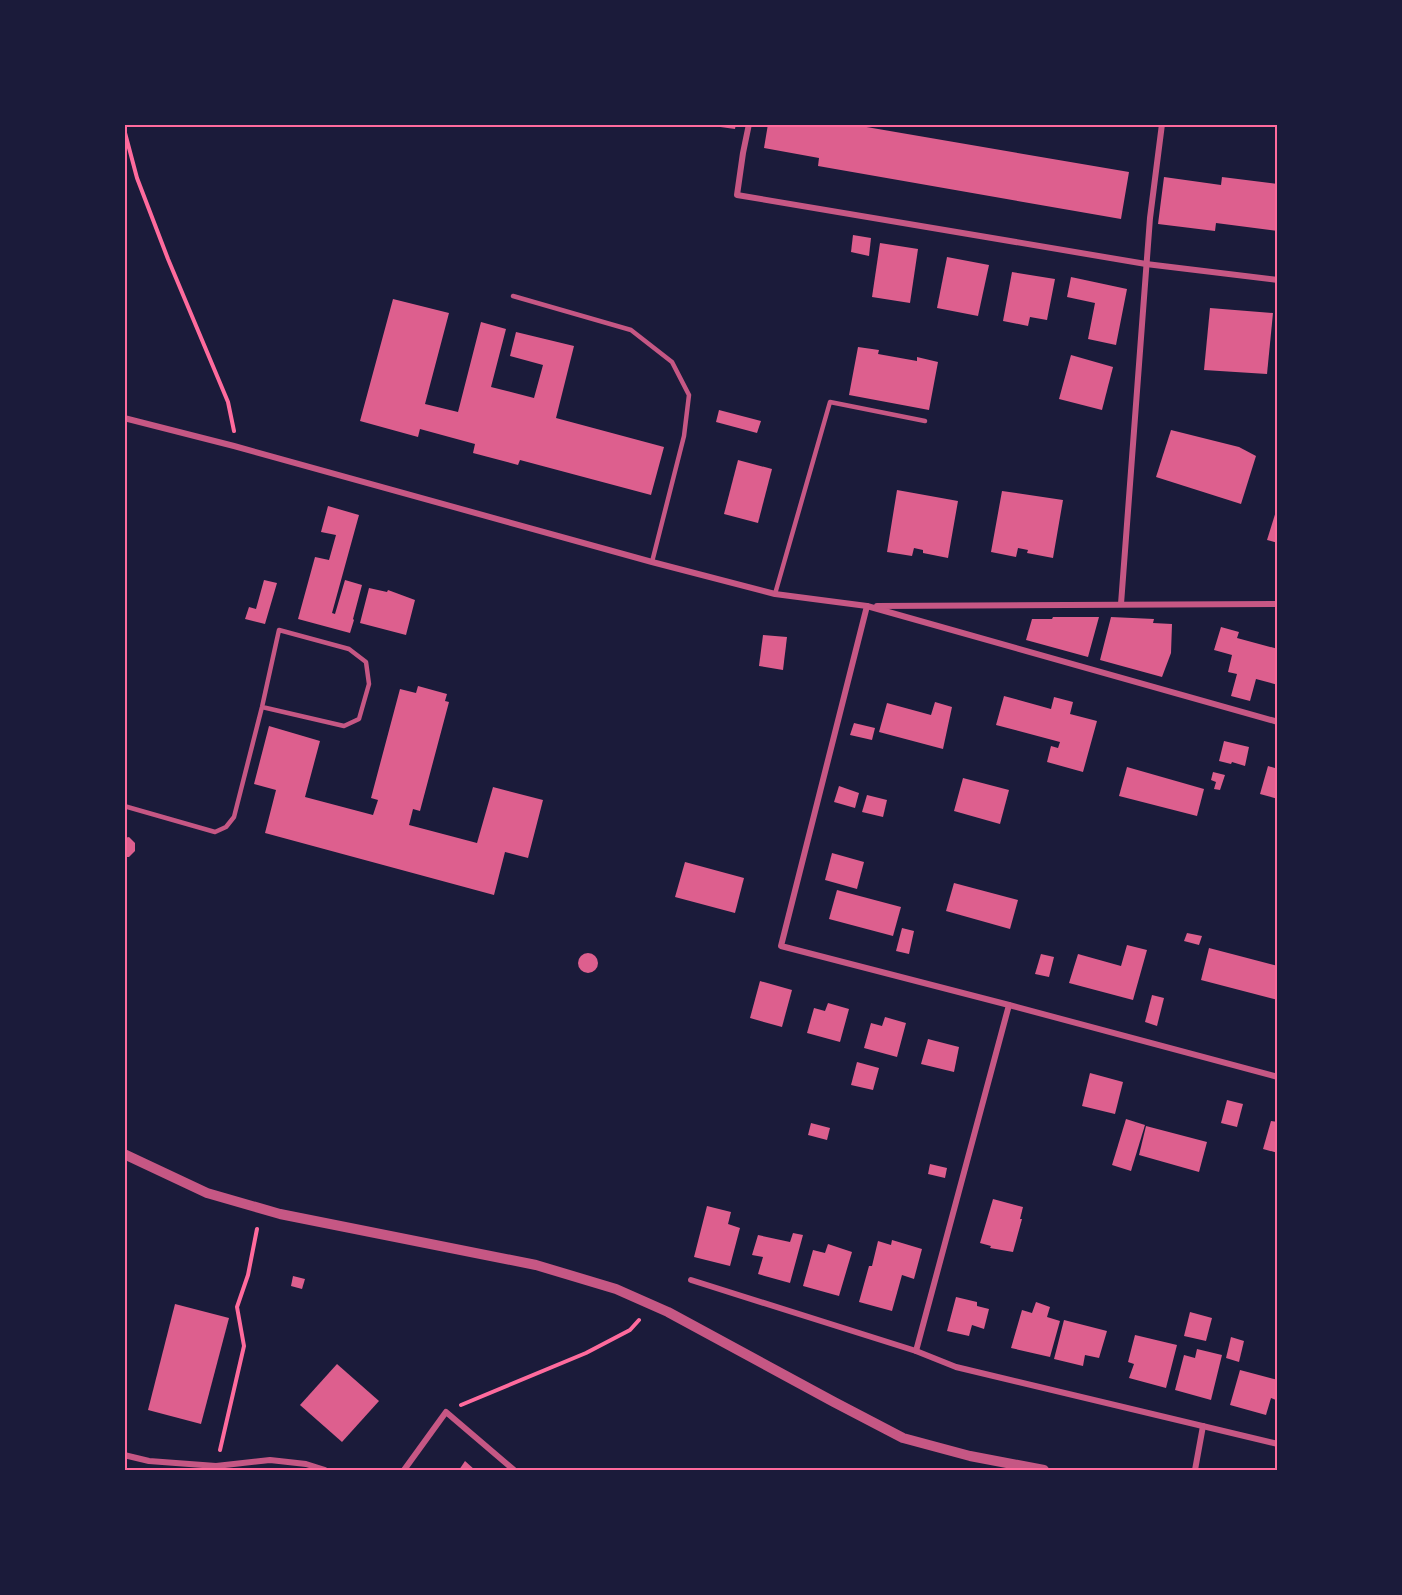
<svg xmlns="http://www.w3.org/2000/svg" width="1402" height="1595" viewBox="0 0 1402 1595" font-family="'Sofia Sans Condensed',sans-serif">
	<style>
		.building { fill: #dd5f8e }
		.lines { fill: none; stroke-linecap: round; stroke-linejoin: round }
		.path { stroke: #ff6b9d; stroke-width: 4 }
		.service { stroke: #c65784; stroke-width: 4.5 }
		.minor { stroke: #c65784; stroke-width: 6 }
		.tertiary { stroke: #c65784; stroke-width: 10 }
		.neatline { fill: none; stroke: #ff6b9d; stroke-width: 2 }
	</style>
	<rect width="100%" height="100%" fill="#1b1b3a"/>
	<g class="building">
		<polygon points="713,124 736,124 735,129 713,126"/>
		<polygon points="768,124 849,124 1129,172 1121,219 818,166 819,158 764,148"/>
		<polygon points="1164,177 1221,185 1222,177 1278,184 1278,231 1216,223 1215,231 1158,224"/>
		<polygon points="853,235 871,238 869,256 851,252"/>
		<polygon points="880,243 918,249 910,303 872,297"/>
		<polygon points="947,257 989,265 978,316 937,308"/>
		<polygon points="1012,272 1055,279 1047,320 1030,317 1028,326 1003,321"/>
		<polygon points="1071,277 1127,289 1116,345 1088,339 1095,303 1067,297"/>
		<polygon points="393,299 449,313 425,404 458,412 481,322 506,329 491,387 534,398 543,365 510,356 516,332 574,346 556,418 664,447 651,495 520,460 518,465 473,453 475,444 420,429 418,437 360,421"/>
		<polygon points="1210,308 1273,313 1267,374 1204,370"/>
		<polygon points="858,347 879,350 878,354 917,361 917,357 938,362 929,410 849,395"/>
		<polygon points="1071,355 1113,367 1102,410 1059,399"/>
		<polygon points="719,410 761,421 757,433 716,422"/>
		<polygon points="1171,430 1239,447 1256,456 1241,504 1156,477"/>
		<polygon points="738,460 772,469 758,523 724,514"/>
		<polygon points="897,490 958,501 948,558 923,553 923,550 914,548 912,556 887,552"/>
		<polygon points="1002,491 1063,500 1053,558 1027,553 1028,550 1018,548 1016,557 991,552"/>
		<polygon points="328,506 359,515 332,613 335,614 345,580 362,585 353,619 354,620 350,633 298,619 315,557 329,560 336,535 321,532"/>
		<polygon points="1277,508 1278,508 1278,543 1267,540"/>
		<polygon points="264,580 277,583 265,624 245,619 249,607 256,609"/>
		<polygon points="369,588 387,592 388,590 415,600 406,635 360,623"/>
		<polygon points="1053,617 1099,617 1088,657 1026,640 1032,619 1052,619"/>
		<polygon points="1111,617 1154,619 1153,623 1172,624 1171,653 1162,677 1100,660"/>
		<polygon points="1221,627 1239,632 1237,638 1278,649 1278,685 1256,679 1250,701 1231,696 1237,674 1228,672 1232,655 1214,650"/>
		<polygon points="763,635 787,637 783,670 759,666"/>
		<polygon points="418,686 447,694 445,701 449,702 420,811 413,809 409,825 477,843 493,787 543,800 528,858 505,852 494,895 265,833 276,790 254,784 269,726 320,741 305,797 373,815 378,800 371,798 400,689 416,693"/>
		<polygon points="1004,696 1051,709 1054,697 1073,702 1070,714 1097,721 1083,772 1047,762 1051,746 1058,748 1060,742 996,725"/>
		<polygon points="935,702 952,707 943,749 879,732 887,703 931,715"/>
		<polygon points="854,723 875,728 872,740 850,735"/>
		<polygon points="1224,741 1249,747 1245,766 1232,762 1231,764 1219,761"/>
		<polygon points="1268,766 1278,769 1278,799 1260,794"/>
		<polygon points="1127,767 1204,789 1197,816 1119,796"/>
		<polygon points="1213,772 1225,775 1220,790 1214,789 1216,782 1211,780"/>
		<polygon points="963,778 1009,790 1000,824 954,811"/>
		<polygon points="839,786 859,793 855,808 834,802"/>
		<polygon points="867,795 887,800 883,817 862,812"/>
		<polygon points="129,837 135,843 135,851 129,857 124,857 124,838"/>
		<polygon points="832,853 864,862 857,889 825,880"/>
		<polygon points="685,862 744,878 735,913 675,897"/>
		<polygon points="954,883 1018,900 1010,929 946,911"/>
		<polygon points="837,890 901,907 893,936 829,919"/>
		<polygon points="902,928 914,931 909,954 896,951"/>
		<polygon points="1187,933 1202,936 1199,945 1184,941"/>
		<polygon points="1127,945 1147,950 1133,1000 1069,983 1078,954 1121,966"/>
		<polygon points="1209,948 1278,966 1278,1000 1201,980"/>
		<circle cx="588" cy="963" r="10"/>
		<polygon points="1041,954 1054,957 1049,977 1035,974"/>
		<polygon points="760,981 792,990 782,1027 750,1018"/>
		<polygon points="1152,995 1164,998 1157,1026 1145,1022"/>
		<polygon points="828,1003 849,1009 840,1042 807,1033 814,1008 825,1011"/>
		<polygon points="885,1017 906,1023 897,1057 864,1048 871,1023 882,1026"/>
		<polygon points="928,1039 959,1047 954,1072 921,1064"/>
		<polygon points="857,1062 879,1068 873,1090 851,1085"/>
		<polygon points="1090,1073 1123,1082 1115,1114 1082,1106"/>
		<polygon points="1227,1100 1243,1104 1237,1127 1221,1123"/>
		<polygon points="1126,1119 1145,1125 1131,1171 1112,1165"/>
		<polygon points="1271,1121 1278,1122 1278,1153 1263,1149"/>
		<polygon points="811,1123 830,1128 827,1140 808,1135"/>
		<polygon points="1146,1126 1207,1142 1199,1172 1139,1155"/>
		<polygon points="930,1164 947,1168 945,1178 928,1174"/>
		<polygon points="993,1199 1023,1207 1020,1219 1022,1219 1013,1252 990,1248 991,1246 980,1243"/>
		<polygon points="707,1206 731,1212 728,1224 740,1228 730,1266 694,1257"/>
		<polygon points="793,1233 803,1235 790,1283 758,1274 763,1257 752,1255 758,1235 790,1242"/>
		<polygon points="892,1240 922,1249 914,1279 902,1275 892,1311 859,1302 869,1266 872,1266 878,1241 891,1245"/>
		<polygon points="828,1244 852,1252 839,1296 803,1286 813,1250 825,1253"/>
		<polygon points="293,1276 305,1279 302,1289 291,1286"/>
		<polygon points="956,1297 977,1302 977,1306 989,1309 984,1329 972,1325 969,1336 947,1331"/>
		<polygon points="1036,1302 1050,1307 1047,1317 1060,1321 1050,1357 1011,1348 1022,1310 1032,1313"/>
		<polygon points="175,1304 229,1318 201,1424 148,1410"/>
		<polygon points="1190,1312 1212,1318 1206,1341 1184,1336"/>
		<polygon points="1064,1320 1107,1331 1099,1358 1085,1355 1083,1366 1054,1359"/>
		<polygon points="1135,1335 1177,1345 1166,1388 1129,1378 1134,1364 1128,1362"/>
		<polygon points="1231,1337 1244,1341 1239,1362 1226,1358"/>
		<polygon points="1197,1349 1222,1355 1211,1400 1175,1390 1184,1355 1195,1358"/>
		<polygon points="337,1364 379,1401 342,1442 300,1405"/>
		<polygon points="1240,1370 1278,1380 1276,1400 1271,1398 1266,1415 1230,1405"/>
		<polygon points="465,1461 475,1470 459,1470"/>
	</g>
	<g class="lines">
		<g class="path">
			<polyline points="124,129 137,178 168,259 228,402 234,431"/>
			<polyline points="461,1405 586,1353 630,1330 639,1320"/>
			<polyline points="220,1450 244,1346 237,1307 248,1275 257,1229"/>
		</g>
		<g class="service">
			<polyline points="513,296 631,330 672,362 689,395 684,436 652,562"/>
			<polyline points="775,594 830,402 925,421"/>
			<polyline points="124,806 215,832 226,827 234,817 262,707 279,630 349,649 366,662 369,684 359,719 344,726 262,707"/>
		</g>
		<g class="minor">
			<polyline points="749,124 743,153 737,195 1146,264 1278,280"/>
			<polyline points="124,418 234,446 652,562 775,594 867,606 1278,722"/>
			<polyline points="1121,604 1150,218 1162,124"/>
			<polyline points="867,606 781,946 1009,1005 1278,1077"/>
			<polyline points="877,606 1278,604"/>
			<polyline points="691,1280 916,1351 956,1367 1278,1444"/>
			<polyline points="916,1351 1009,1005"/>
			<polyline points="124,1455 149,1461 216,1466 270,1460 306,1464 325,1470"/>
			<polyline points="404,1470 446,1412 514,1470"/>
			<polyline points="1195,1470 1203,1426"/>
		</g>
		<polyline class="tertiary" points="124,1154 207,1193 280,1214 536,1265 616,1289 668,1312 834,1402 903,1438 970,1456 1044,1470"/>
	</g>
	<rect width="1402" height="1595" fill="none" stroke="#1b1b3a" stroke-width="252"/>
	<rect x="126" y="126" width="1150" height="1343" class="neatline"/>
</svg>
